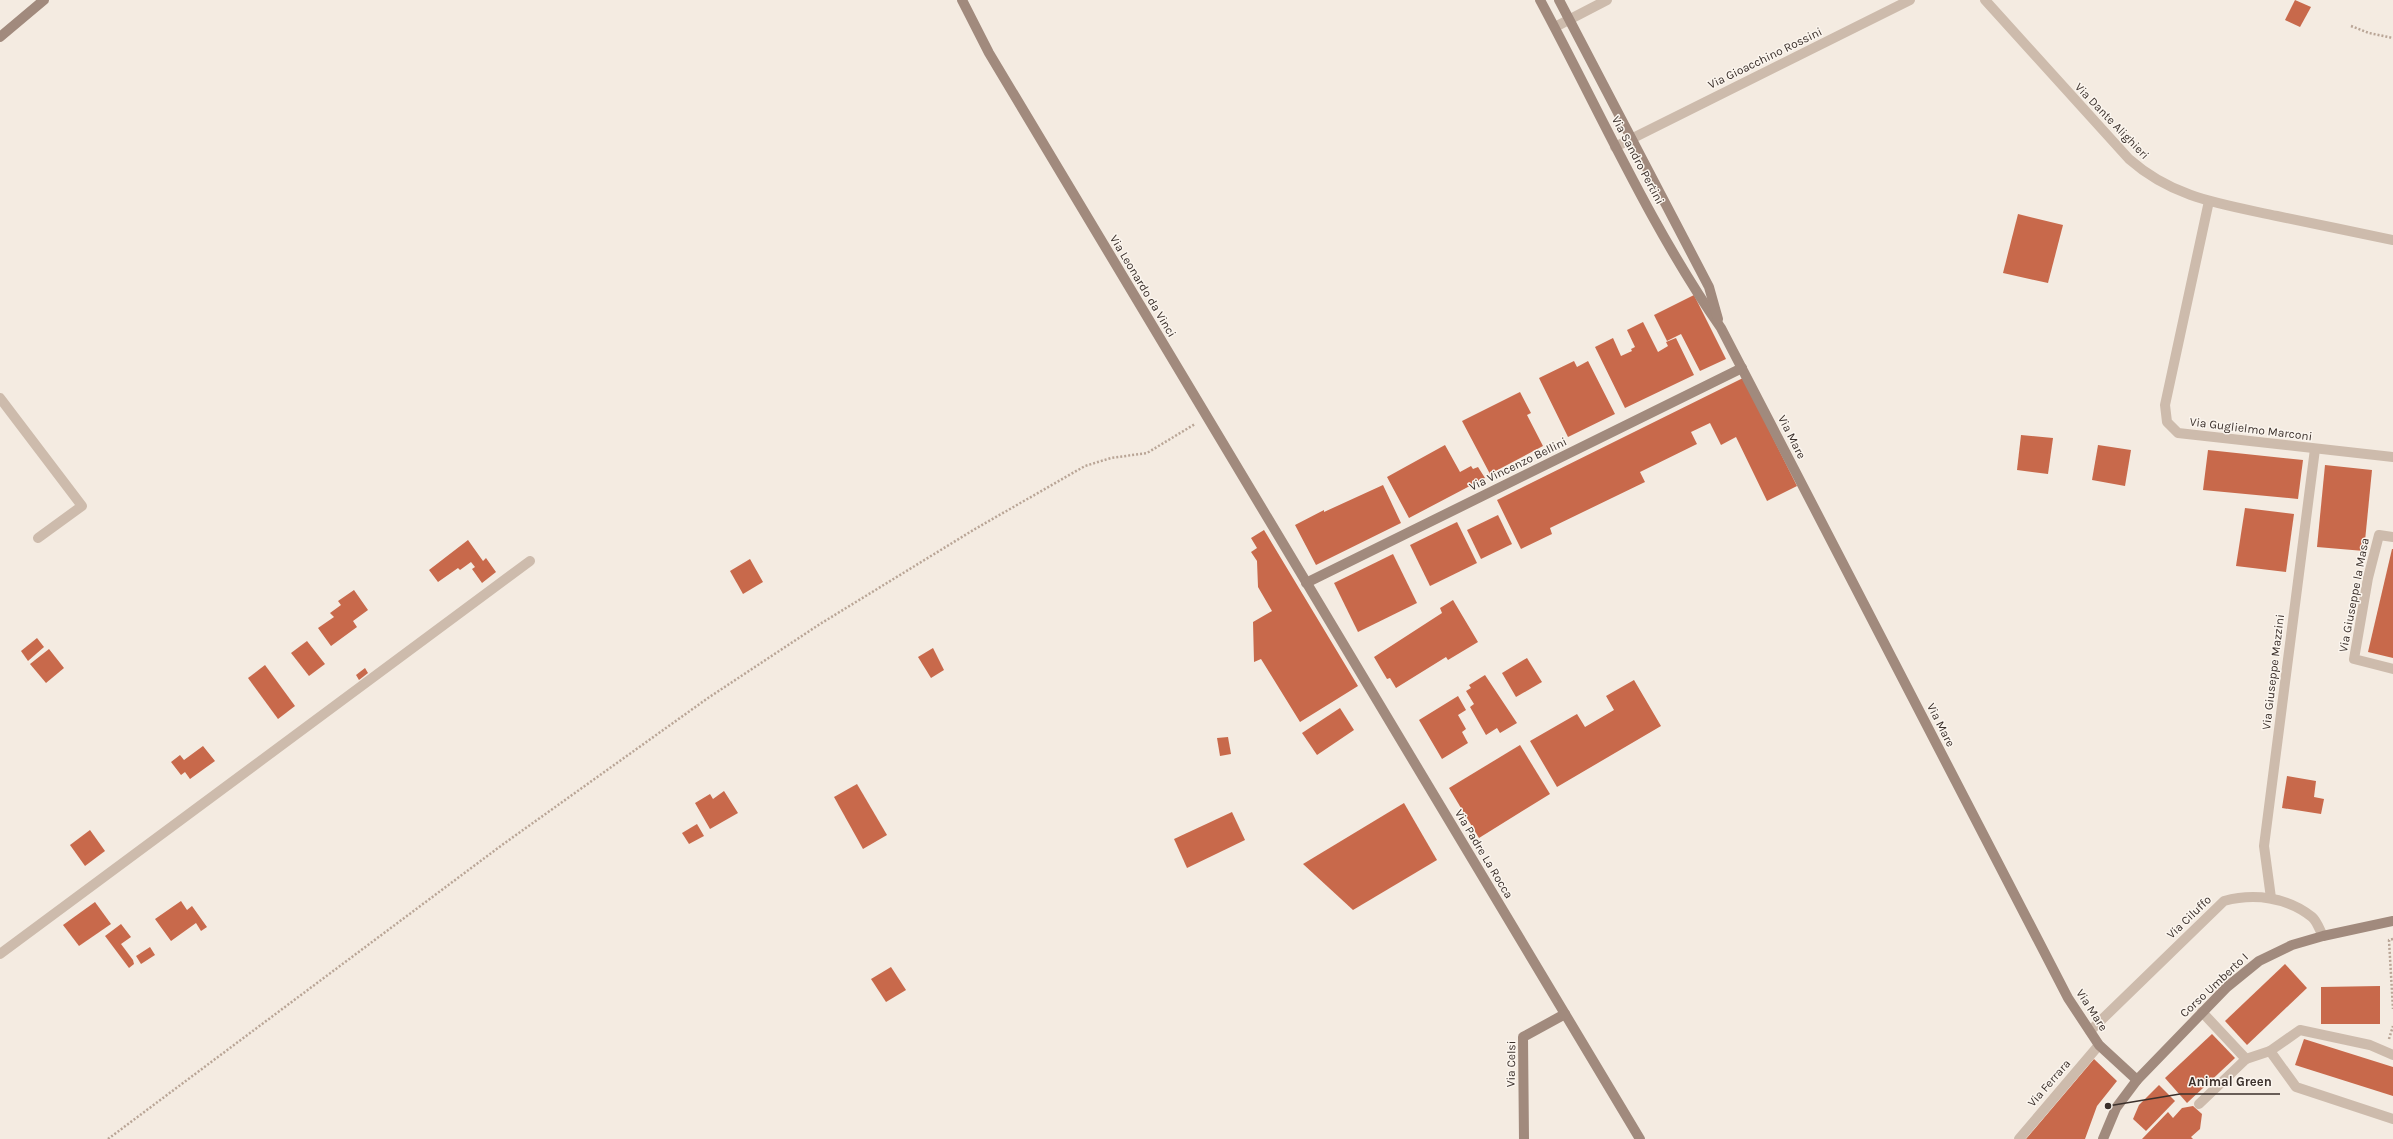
<svg xmlns="http://www.w3.org/2000/svg" width="2393" height="1139" viewBox="0 0 2393 1139" font-family="Karla,sans-serif">
	<style>
		.building { fill: #c8694b }
		.lines { fill: none; stroke-linecap: round; stroke-linejoin: round }
		.path { stroke: #b9a596; stroke-width: 2.5; stroke-dasharray: 2 2; stroke-linecap: butt }
		.street { stroke: #cdbbac; stroke-width: 10 }
		.secondary { stroke: #a18a7d; stroke-width: 10 }
		.labels { text-anchor: middle; dominant-baseline: central; stroke-width: 3; stroke-linejoin: round; paint-order: stroke }
		.street-label { font-size: 12px; fill: #3b302b; stroke: #fbf5ee }
		.leader { fill: none; stroke: #3b302b; stroke-width: 1.5 }
		.callout-dot { fill: #3b302b; stroke: #fbf5ee; stroke-width: 1.5 }
		.callout-label { font-size: 13px; text-anchor: middle; font-weight: bold; fill: #3b302b; stroke: #fbf5ee; stroke-width: 3; stroke-linejoin: round; paint-order: stroke }
	</style>
	<rect width="100%" height="100%" fill="#f4ebe1"/>
	<g class="building">
		<polygon points="2295,0 2311,7 2300,27 2285,20"/>
		<polygon points="2018,214 2063,225 2048,283 2003,273"/>
		<polygon points="1694,295 1726,359 1700,371 1681,334 1667,341 1654,315"/>
		<polygon points="1643,322 1658,352 1668,346 1666,342 1676,338 1694,375 1625,408 1595,347 1613,338 1621,356 1632,351 1631,349 1635,347 1627,330"/>
		<polygon points="1574,361 1577,367 1588,361 1615,414 1568,437 1539,378"/>
		<polygon points="1743,378 1797,486 1767,501 1736,437 1721,445 1710,423 1691,432 1697,444 1640,472 1645,482 1550,528 1552,534 1521,549 1497,500"/>
		<polygon points="1520,392 1531,413 1527,415 1543,446 1490,474 1462,421"/>
		<polygon points="2021,435 2053,438 2048,474 2017,470"/>
		<polygon points="1445,445 1460,472 1471,466 1473,469 1478,467 1485,478 1409,518 1387,477"/>
		<polygon points="2098,445 2131,450 2125,486 2092,480"/>
		<polygon points="2208,450 2303,460 2298,499 2203,490"/>
		<polygon points="2325,465 2372,470 2364,551 2317,547"/>
		<polygon points="1383,485 1401,523 1316,565 1295,525 1324,510 1324,512"/>
		<polygon points="2245,508 2294,514 2286,572 2236,566"/>
		<polygon points="1498,515 1512,544 1481,559 1467,530"/>
		<polygon points="1457,522 1477,563 1430,586 1410,545"/>
		<polygon points="1264,530 1358,686 1300,722 1261,659 1254,662 1253,622 1272,611 1258,587 1257,561 1251,552 1257,548 1251,538"/>
		<polygon points="468,540 483,561 486,558 496,572 482,583 472,569 475,567 471,562 460,570 458,568 438,582 429,570"/>
		<polygon points="2392,549 2393,549 2393,658 2368,652"/>
		<polygon points="1393,554 1417,603 1358,632 1334,583"/>
		<polygon points="750,559 763,582 743,594 730,571"/>
		<polygon points="354,590 368,610 353,621 357,627 331,646 318,628 334,617 330,613 341,605 338,601"/>
		<polygon points="1453,600 1478,642 1448,660 1446,657 1396,688 1390,678 1387,679 1374,657 1442,613 1440,608"/>
		<polygon points="37,638 44,647 28,661 21,651"/>
		<polygon points="307,641 325,664 309,676 291,653"/>
		<polygon points="933,648 944,670 931,678 918,657"/>
		<polygon points="49,649 64,668 46,683 30,664"/>
		<polygon points="1527,658 1542,682 1516,697 1502,673"/>
		<polygon points="265,665 295,706 278,719 248,678"/>
		<polygon points="365,668 368,673 359,680 356,675"/>
		<polygon points="1485,675 1517,723 1500,733 1497,728 1486,735 1470,707 1474,704 1466,691 1471,688 1469,685"/>
		<polygon points="1634,680 1661,726 1557,787 1530,741 1577,714 1585,727 1614,710 1606,696"/>
		<polygon points="1458,696 1466,710 1458,715 1466,729 1462,732 1468,743 1442,759 1419,720"/>
		<polygon points="1340,708 1354,730 1317,755 1302,733"/>
		<polygon points="1228,737 1231,754 1220,756 1217,738"/>
		<polygon points="1520,745 1550,794 1479,838 1449,788"/>
		<polygon points="203,746 215,761 190,779 185,772 181,775 171,762 180,755 184,760"/>
		<polygon points="2287,776 2316,781 2314,797 2324,799 2321,814 2282,808"/>
		<polygon points="857,784 887,835 863,849 834,797"/>
		<polygon points="724,791 738,813 710,829 695,803 710,794 713,799"/>
		<polygon points="1404,803 1437,860 1353,910 1303,864"/>
		<polygon points="1232,812 1245,840 1187,868 1174,839"/>
		<polygon points="697,824 704,836 689,844 682,833"/>
		<polygon points="90,830 105,851 85,866 70,845"/>
		<polygon points="181,901 187,910 192,906 207,927 201,931 196,923 171,941 155,919"/>
		<polygon points="95,902 111,924 79,946 63,925"/>
		<polygon points="121,924 131,937 121,944 133,960 134,964 129,968 105,936"/>
		<polygon points="150,947 155,955 141,964 136,956"/>
		<polygon points="2285,964 2307,988 2247,1045 2225,1021"/>
		<polygon points="891,967 906,990 886,1002 871,979"/>
		<polygon points="2380,986 2380,1024 2321,1024 2321,987"/>
		<polygon points="2212,1034 2235,1058 2187,1103 2165,1078"/>
		<polygon points="2304,1039 2393,1067 2393,1096 2295,1065"/>
		<polygon points="2094,1059 2117,1081 2097,1106 2085,1139 2026,1139"/>
		<polygon points="2159,1085 2175,1101 2146,1131 2133,1119 2139,1105"/>
		<polygon points="2193,1106 2202,1114 2200,1129 2191,1137 2193,1139 2142,1139 2168,1112 2173,1118 2182,1108"/>
	</g>
	<g class="lines">
		<g class="path">
			<polyline points="2351,26 2369,33 2393,38"/>
			<polyline points="2393,939 2389,940 2393,1009"/>
			<polyline points="2389,1039 2393,1026"/>
			<polyline points="108,1139 502,845 708,698 820,624 975,529 1085,466 1111,458 1147,453 1195,424"/>
		</g>
		<g class="street">
			<path d="M1985 0 2129 159C2173 198 2221 204 2277 216 2316 224 2354 232 2393 240"/>
			<polyline points="1555,27 1607,0"/>
			<polyline points="1615,147 1910,0"/>
			<polyline points="2209,201 2165,405 2167,422 2178,433 2393,457"/>
			<polyline points="0,398 82,506 38,538"/>
			<polyline points="2393,537 2379,535 2368,578 2354,659 2393,669"/>
			<polyline points="2271,898 2264,846 2315,449"/>
			<polyline points="0,954 530,561"/>
			<polyline points="2202,1012 2246,1059"/>
			<path d="M2090 1031 2224 901C2254 893 2287 897 2312 917 2317 921 2320 931 2323 936"/>
			<polyline points="2270,1051 2296,1087 2393,1119"/>
			<polyline points="2199,1104 2246,1059 2270,1051 2300,1030 2370,1045 2393,1055"/>
			<polyline points="2019,1139 2099,1045"/>
		</g>
		<g class="secondary">
			<polyline points="962,0 989,53 1640,1139"/>
			<path d="M1540 0C1599 110 1650 226 1721 328L2068 998 2099 1045 2137 1080"/>
			<polyline points="1559,0 1709,287 1718,319"/>
			<polyline points="0,37 44,0"/>
			<polyline points="1306,583 1742,368"/>
			<polyline points="1524,1139 1523,1037 1565,1014"/>
			<polyline points="2103,1139 2116,1108 2137,1080 2227,987 2259,961 2292,945 2323,936 2393,921"/>
		</g>
	</g>
	<g class="labels">
		<g class="street-label">
			<text transform="translate(1765 58) rotate(-26)">Via Gioacchino Rossini</text>
			<text transform="translate(2112 121) rotate(46)">Via Dante Alighieri</text>
			<text transform="translate(1638 160) rotate(62)">Via Sandro Pertini</text>
			<text transform="translate(1143 286) rotate(59)">Via Leonardo da Vinci</text>
			<text transform="translate(2251 429) rotate(7)">Via Guglielmo Marconi</text>
			<text transform="translate(1792 437) rotate(63)">Via Mare</text>
			<text transform="translate(1518 464) rotate(-26)">Via Vincenzo Bellini</text>
			<text transform="translate(2354 595) rotate(-79)">Via Giuseppe la Masa</text>
			<text transform="translate(2273 672) rotate(-83)">Via Giuseppe Mazzini</text>
			<text transform="translate(1941 725) rotate(63)">Via Mare</text>
			<text transform="translate(1484 854) rotate(59)">Via Padre La Rocca</text>
			<text transform="translate(2189 917) rotate(-44)">Via Ciluffo</text>
			<text transform="translate(2214 985) rotate(-43)">Corso Umberto I</text>
			<text transform="translate(2092 1010) rotate(57)">Via Mare</text>
			<text transform="translate(1511 1064) rotate(-89)">Via Celsi</text>
			<text transform="translate(2049 1083) rotate(-49)">Via Ferrara</text>
		</g>
	</g>
	<path class="leader" d="M2108 1106L2180 1094H2280"/>
	<circle class="callout-dot" cx="2108" cy="1106" r="4"/>
	<g class="callout-label">
		<text x="2230" y="1086">Animal Green</text>
	</g>
</svg>
